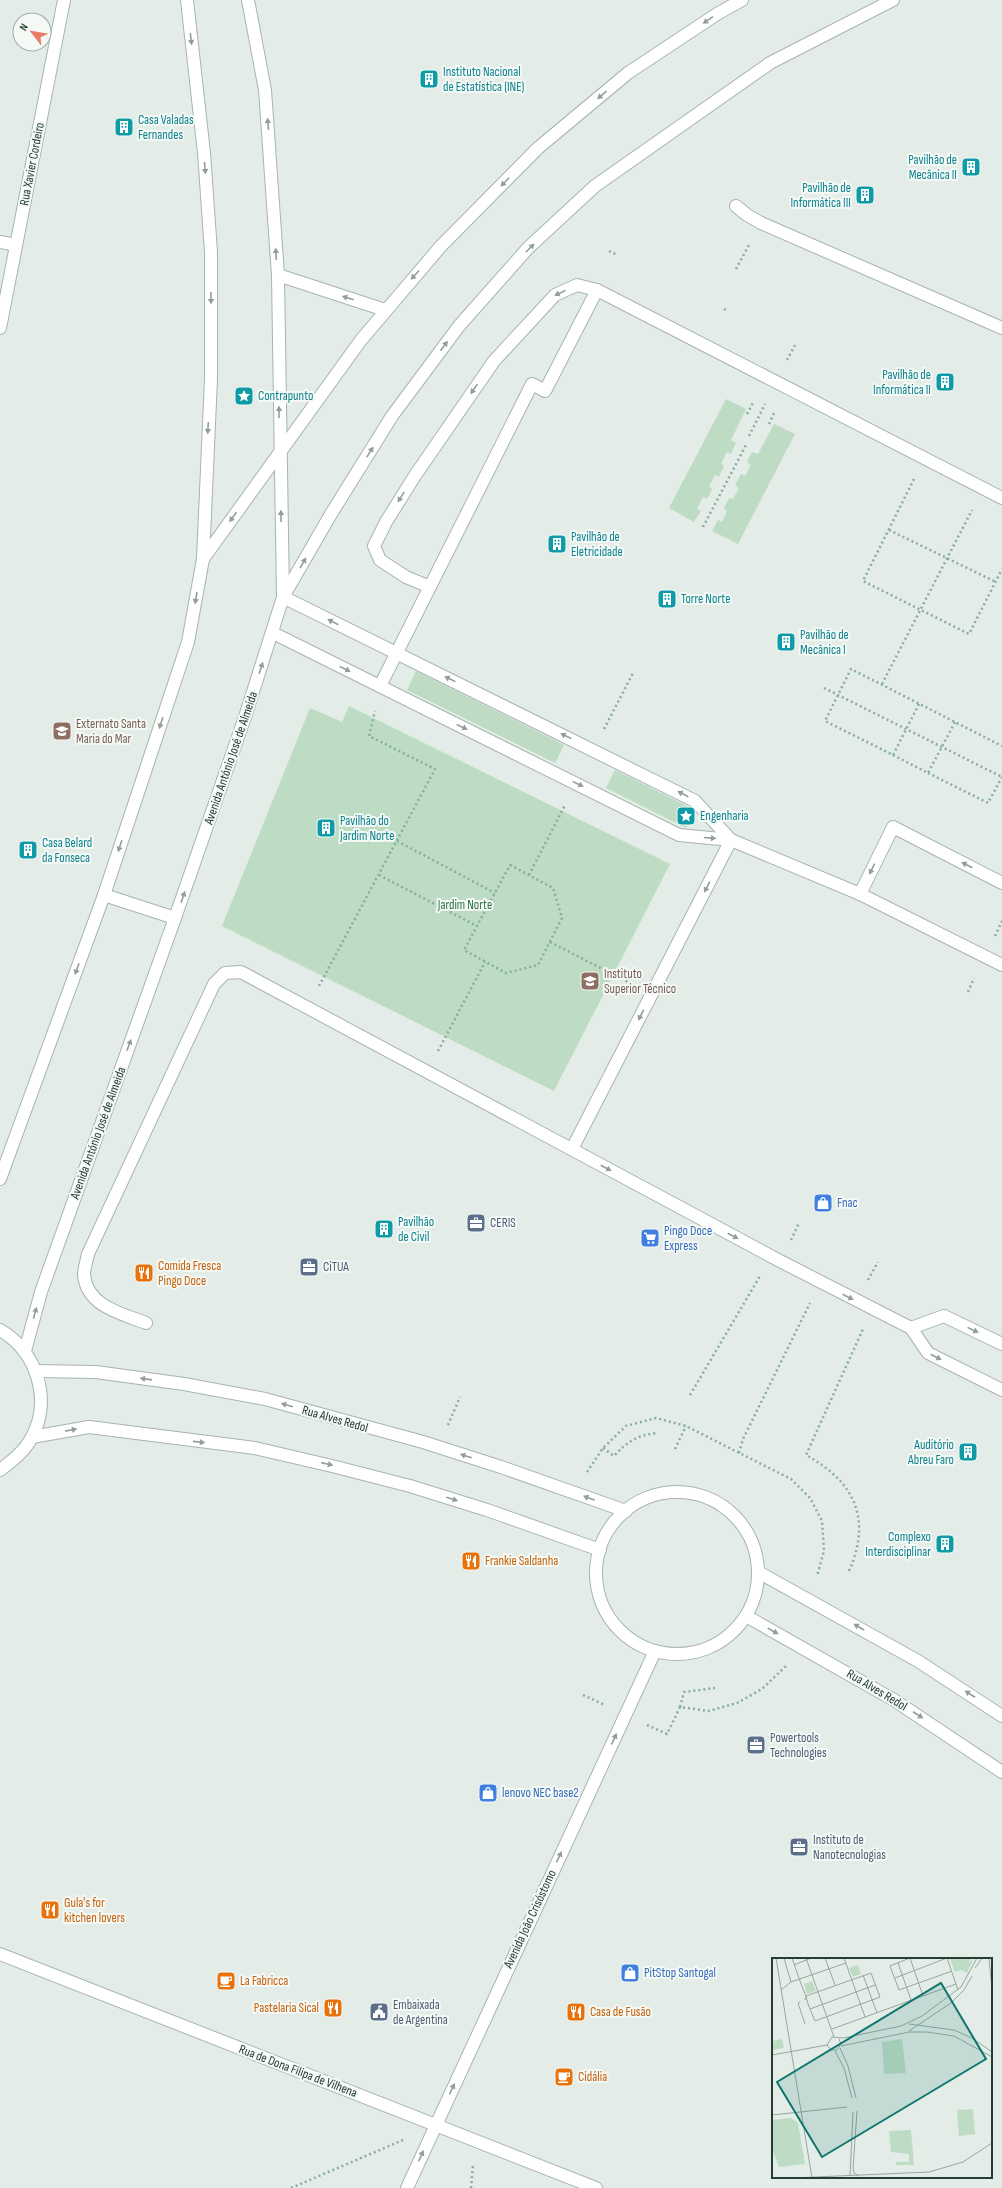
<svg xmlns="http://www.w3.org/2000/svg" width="1002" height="2188" viewBox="0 0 1002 2188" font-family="'Sofia Sans Condensed',sans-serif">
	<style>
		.green { fill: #bedcc4 }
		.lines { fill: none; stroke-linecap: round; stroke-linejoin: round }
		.service-casing { stroke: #a7b4af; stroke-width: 14 }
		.minor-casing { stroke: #a7b4af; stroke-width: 14 }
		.tertiary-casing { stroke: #a7b4af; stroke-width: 14 }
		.path { stroke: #86ae9f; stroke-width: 2.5; stroke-dasharray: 2 3; stroke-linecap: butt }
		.service { stroke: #fff; stroke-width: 12 }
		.minor { stroke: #fff; stroke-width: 12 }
		.tertiary { stroke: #fff; stroke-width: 12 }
		.oneway { fill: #929e9a }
		.labels { text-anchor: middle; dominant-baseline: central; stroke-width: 4; stroke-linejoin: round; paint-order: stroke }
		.culture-label { font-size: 13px; fill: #0d838f; stroke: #f4f9f6; text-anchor: start }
		.street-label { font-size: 13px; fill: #243d35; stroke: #f4f9f6 }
		.education-label { font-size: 13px; fill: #785e54; stroke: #f4f9f6; text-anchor: start }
		.park-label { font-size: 13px; fill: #307245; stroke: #f4f9f6 }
		.shop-label { font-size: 13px; fill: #366cbe; stroke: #f4f9f6; text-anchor: start }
		.service-label { font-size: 13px; fill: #4e5e75; stroke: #f4f9f6; text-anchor: start }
		.food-label { font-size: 13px; fill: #c56008; stroke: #f4f9f6; text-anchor: start }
		.inset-road { fill: none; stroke: #97a6a0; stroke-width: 1 }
		.view { fill: #0f766e; fill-opacity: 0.15; stroke: #0f766e; stroke-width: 2 }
		.inset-edge { fill: none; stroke: #243d35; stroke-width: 2 }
	</style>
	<rect width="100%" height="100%" fill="#e4ece8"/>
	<g class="green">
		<polygon points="726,399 746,409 731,440 736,443 731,454 727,452 721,464 724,466 719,477 715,475 709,486 712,489 707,499 703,497 697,509 701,511 694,522 669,508"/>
		<polygon points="774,424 795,434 738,544 712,531 718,520 722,522 727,511 724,508 729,498 733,499 739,488 735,485 741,474 745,476 751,465 747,462 752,452 758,454"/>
		<polygon points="416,671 564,745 555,763 407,690"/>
		<polygon points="349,706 670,864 554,1091 222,926 310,708 342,722"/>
		<polygon points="615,770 695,810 686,828 606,788"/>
	</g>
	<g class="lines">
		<g class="service-casing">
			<g id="service">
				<polyline points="736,206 747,215 761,223 1002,328"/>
				<polyline points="278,275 385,310"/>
				<polyline points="430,587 406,577 380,560 374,546 386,522 414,477 494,361 555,295 577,285 597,290"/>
				<polyline points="283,597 695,801 731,840"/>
				<polyline points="273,633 679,835 731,840 860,894 1002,965"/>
				<polyline points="380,686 532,384 545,391 597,290 1002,498"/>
				<polyline points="860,894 893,827 1002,883"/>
				<polyline points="572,1149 731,840"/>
				<path d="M146 1323C120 1313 87 1306 84 1275 84 1268 87 1260 88 1254L214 984 225 973 241 972 780 1261 911 1328 928 1353 1002 1390"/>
				<polyline points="911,1328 944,1316 1002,1344"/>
			</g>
		</g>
		<g class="minor-casing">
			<g id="minor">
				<polyline points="0,242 16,245"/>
				<polyline points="0,328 64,0"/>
				<polyline points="36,1371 96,1372 184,1384 265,1399 423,1442 501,1467 626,1511"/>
				<polyline points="32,1437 89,1427 255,1448 332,1466 410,1486 487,1510 600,1550"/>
				<circle cx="677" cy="1573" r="81"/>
				<polyline points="758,1572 918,1661 1002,1716"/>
				<polyline points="746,1616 894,1700 1002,1772"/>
				<polyline points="407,2188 655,1651"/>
			</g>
		</g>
		<g class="tertiary-casing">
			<g id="tertiary">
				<polyline points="248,0 265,90 278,275 283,597"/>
				<polyline points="203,559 361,340 441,246 538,148 628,73 717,14 742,0"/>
				<polyline points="104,895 175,918"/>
				<polyline points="0,1179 104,895 188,642 203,559 211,379 211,252 204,153 187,0"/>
				<path d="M0 1330C37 1351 52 1400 32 1437 25 1451 12 1461 0 1470"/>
				<polyline points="25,1351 41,1292 175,918 245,717 283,597 331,514 392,416 459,326 528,248 595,186 770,63 893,0"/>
				<polyline points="0,1954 596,2188"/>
			</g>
		</g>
		<g class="path">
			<polyline points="609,251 617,255"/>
			<polyline points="736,269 750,243"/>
			<polyline points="724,309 728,311"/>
			<polyline points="787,360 795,345"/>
			<polyline points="747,414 754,401"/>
			<polyline points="769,424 775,411"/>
			<polyline points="749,436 765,404"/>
			<polyline points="914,479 863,581 969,634 1002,569"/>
			<polyline points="703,527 747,443"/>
			<polyline points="889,530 996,582"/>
			<polyline points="882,684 972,510"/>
			<polyline points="824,688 1002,777"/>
			<polyline points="919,704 893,755 825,721 851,669 1002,746"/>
			<polyline points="604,729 633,673"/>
			<polyline points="893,755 928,773 955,722"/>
			<polyline points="928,773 988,803 1002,777"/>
			<polyline points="397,841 495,893"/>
			<polygon points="510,865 553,888 562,918 538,965 506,973 464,950"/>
			<polyline points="379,875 477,926"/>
			<polyline points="529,875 565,805"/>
			<polyline points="995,936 1002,921"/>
			<polyline points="550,942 630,983"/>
			<polyline points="319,986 435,769 369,736 375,711"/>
			<polyline points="968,992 974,978"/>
			<polyline points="438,1051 485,962"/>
			<polyline points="791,1240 799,1223"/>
			<polyline points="868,1280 878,1262"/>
			<polyline points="690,1395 760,1276"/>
			<polyline points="448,1425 460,1397"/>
			<path d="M603 1448 614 1456C627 1442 637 1435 657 1433"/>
			<polyline points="675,1449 686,1426"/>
			<polyline points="739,1453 743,1439 810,1303"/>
			<polyline points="587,1472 603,1448 626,1426 656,1418 686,1426 791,1479 810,1498 822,1521 824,1551 817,1576"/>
			<path d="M849 1571C872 1519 855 1482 806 1455L863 1329"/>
			<polyline points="583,1695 605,1705"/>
			<polyline points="680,1707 684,1692 715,1688"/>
			<polyline points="647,1725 667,1734 680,1707 709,1711 737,1703 762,1689 786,1666"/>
			<polyline points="291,2188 403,2140"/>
			<polyline points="471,2188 473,2165"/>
		</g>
		<use href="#service" class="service"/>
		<use href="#minor" class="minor"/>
		<use href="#tertiary" class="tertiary"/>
	</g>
	<defs><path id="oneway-solid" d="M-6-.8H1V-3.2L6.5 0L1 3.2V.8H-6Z"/></defs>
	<g class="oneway">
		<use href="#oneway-solid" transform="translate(708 20) rotate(146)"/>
		<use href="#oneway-solid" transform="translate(191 39) rotate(83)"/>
		<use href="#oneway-solid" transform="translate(602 95) rotate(140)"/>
		<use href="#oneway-solid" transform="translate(268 124) rotate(-95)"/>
		<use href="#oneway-solid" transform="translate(205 168) rotate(85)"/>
		<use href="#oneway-solid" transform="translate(505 182) rotate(135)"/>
		<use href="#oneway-solid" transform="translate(530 248) rotate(-45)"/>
		<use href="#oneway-solid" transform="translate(276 254) rotate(-94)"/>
		<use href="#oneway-solid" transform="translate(415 275) rotate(132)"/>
		<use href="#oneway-solid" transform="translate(560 293) rotate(154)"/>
		<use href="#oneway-solid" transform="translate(211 298) rotate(89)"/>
		<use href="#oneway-solid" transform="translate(348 298) rotate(-162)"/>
		<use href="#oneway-solid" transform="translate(444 346) rotate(-53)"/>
		<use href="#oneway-solid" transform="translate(474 389) rotate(125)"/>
		<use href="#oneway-solid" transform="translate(279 412) rotate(-90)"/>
		<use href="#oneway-solid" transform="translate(208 428) rotate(93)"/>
		<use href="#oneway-solid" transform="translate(370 452) rotate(-58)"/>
		<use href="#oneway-solid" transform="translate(401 497) rotate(122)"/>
		<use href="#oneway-solid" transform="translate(281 516) rotate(-91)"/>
		<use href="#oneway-solid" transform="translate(233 517) rotate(125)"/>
		<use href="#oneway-solid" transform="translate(303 563) rotate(-60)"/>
		<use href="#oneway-solid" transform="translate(196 598) rotate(100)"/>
		<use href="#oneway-solid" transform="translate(333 622) rotate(-153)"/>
		<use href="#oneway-solid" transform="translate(261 668) rotate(-72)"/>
		<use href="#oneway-solid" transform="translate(345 669) rotate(26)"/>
		<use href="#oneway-solid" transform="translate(450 679) rotate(-154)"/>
		<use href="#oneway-solid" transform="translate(161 723) rotate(108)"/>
		<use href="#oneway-solid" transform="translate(462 727) rotate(26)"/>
		<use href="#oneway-solid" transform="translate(566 736) rotate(-154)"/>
		<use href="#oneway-solid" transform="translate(578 784) rotate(26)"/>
		<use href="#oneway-solid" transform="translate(683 794) rotate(-153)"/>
		<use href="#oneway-solid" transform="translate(710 838) rotate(5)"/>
		<use href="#oneway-solid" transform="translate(120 846) rotate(108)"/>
		<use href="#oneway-solid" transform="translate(967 865) rotate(-153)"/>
		<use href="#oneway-solid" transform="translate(872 869) rotate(116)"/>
		<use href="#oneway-solid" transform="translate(707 887) rotate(117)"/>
		<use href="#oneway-solid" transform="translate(183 897) rotate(-71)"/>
		<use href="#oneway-solid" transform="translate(77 969) rotate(110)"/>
		<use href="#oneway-solid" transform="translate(641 1015) rotate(117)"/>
		<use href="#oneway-solid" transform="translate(129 1045) rotate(-70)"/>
		<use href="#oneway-solid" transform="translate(606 1168) rotate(28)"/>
		<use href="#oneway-solid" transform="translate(733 1236) rotate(28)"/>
		<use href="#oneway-solid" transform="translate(848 1297) rotate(27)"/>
		<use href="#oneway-solid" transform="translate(35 1313) rotate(-75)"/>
		<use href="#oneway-solid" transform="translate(973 1330) rotate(26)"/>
		<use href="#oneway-solid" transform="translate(936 1357) rotate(27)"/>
		<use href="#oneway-solid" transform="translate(146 1379) rotate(-172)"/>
		<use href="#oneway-solid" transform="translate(287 1405) rotate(-164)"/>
		<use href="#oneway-solid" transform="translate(71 1430) rotate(-11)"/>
		<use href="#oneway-solid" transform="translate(199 1442) rotate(6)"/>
		<use href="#oneway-solid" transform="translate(466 1456) rotate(-163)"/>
		<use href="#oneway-solid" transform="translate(327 1464) rotate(13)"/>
		<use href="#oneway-solid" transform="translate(589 1498) rotate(-160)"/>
		<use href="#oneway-solid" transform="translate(452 1499) rotate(17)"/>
		<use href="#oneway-solid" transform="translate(859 1627) rotate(-150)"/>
		<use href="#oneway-solid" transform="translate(773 1631) rotate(29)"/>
		<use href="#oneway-solid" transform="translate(970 1694) rotate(-147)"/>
		<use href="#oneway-solid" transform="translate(918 1715) rotate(33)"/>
		<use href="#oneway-solid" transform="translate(614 1739) rotate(-65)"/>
		<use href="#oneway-solid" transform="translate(559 1857) rotate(-65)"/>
		<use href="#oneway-solid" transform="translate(452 2089) rotate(-65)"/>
		<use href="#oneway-solid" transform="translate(421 2156) rotate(-66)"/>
	</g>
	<defs>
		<g id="building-square" transform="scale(1)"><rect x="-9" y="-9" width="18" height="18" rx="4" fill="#0f9aa8" stroke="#f4f9f6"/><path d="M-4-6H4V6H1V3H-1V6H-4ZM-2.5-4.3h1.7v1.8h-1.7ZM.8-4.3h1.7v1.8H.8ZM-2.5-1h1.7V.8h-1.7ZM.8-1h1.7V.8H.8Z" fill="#fff"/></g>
		<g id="sight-square" transform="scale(1)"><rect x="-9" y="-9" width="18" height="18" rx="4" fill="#0f9aa8" stroke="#f4f9f6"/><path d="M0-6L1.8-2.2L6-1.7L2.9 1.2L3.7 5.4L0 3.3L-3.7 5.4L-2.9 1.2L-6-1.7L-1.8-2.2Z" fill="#fff"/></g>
		<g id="school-square" transform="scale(1)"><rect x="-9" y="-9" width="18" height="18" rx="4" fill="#8d6e63" stroke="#f4f9f6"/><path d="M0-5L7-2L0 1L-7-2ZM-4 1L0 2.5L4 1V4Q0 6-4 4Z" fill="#fff"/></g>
		<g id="university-square" transform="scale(1)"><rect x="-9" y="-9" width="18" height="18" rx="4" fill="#8d6e63" stroke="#f4f9f6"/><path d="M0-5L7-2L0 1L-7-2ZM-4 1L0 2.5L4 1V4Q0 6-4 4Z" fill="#fff"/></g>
		<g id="shop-square" transform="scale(1)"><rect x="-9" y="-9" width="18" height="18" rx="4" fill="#3f7fe0" stroke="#f4f9f6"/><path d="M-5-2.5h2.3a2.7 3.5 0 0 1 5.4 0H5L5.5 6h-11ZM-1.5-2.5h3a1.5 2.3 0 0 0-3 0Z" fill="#fff"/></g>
		<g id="office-square" transform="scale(1)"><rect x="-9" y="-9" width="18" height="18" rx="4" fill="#5c6f8a" stroke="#f4f9f6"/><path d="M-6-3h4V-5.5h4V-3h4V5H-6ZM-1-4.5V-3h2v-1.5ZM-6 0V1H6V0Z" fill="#fff"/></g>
		<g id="supermarket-square" transform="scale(1)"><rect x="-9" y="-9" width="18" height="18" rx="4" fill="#3f7fe0" stroke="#f4f9f6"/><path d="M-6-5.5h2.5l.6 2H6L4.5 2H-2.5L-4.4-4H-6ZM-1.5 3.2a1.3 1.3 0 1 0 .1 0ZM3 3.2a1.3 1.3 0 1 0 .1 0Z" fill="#fff"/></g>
		<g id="restaurant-square" transform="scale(1)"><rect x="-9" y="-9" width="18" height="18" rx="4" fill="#e8710a" stroke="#f4f9f6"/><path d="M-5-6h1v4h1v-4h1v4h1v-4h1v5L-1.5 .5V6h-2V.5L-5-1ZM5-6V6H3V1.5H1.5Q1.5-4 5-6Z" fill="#fff"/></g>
		<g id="cafe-square" transform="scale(1)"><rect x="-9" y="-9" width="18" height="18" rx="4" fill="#e8710a" stroke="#f4f9f6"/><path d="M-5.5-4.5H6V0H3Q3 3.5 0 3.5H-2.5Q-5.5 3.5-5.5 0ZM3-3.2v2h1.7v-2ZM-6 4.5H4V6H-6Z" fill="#fff"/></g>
		<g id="civic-square" transform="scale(1)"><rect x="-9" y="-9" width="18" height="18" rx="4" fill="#5c6f8a" stroke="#f4f9f6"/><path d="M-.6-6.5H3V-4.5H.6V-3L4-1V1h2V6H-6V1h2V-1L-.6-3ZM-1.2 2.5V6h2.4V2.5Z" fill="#fff"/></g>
	</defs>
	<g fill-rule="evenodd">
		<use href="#building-square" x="429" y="79"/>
		<use href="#building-square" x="124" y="127"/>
		<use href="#building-square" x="971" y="167"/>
		<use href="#building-square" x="865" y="195"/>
		<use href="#building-square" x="945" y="382"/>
		<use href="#sight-square" x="244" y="396"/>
		<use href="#building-square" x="557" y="544"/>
		<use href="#building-square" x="667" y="599"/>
		<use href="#building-square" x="786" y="642"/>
		<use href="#school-square" x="62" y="731"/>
		<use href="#sight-square" x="686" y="816"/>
		<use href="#building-square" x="326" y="828"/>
		<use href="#building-square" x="28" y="850"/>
		<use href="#university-square" x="590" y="981"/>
		<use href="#shop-square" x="823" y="1203"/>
		<use href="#office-square" x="476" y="1223"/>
		<use href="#building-square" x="384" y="1229"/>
		<use href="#supermarket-square" x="650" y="1238"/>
		<use href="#office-square" x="309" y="1267"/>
		<use href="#restaurant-square" x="144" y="1273"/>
		<use href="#building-square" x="968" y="1452"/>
		<use href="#building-square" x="945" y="1544"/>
		<use href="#restaurant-square" x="471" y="1561"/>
		<use href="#office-square" x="756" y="1745"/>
		<use href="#shop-square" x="488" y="1793"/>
		<use href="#office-square" x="799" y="1847"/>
		<use href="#restaurant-square" x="50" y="1910"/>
		<use href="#shop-square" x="630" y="1973"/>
		<use href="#cafe-square" x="226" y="1981"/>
		<use href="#restaurant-square" x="333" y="2008"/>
		<use href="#civic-square" x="379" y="2012"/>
		<use href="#restaurant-square" x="576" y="2012"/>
		<use href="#cafe-square" x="564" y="2077"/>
	</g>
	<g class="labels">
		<g class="culture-label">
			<text x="443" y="72">Instituto Nacional<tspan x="443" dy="15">de Estatística (INE)</tspan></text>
			<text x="138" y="120">Casa Valadas<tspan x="138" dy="15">Fernandes</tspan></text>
			<text x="957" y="160" text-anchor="end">Pavilhão de<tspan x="957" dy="15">Mecânica II</tspan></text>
			<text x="851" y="188" text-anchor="end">Pavilhão de<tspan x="851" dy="15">Informática III</tspan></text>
			<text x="931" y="375" text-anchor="end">Pavilhão de<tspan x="931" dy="15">Informática II</tspan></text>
			<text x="258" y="396">Contrapunto</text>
			<text x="571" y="537">Pavilhão de<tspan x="571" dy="15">Eletricidade</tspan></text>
			<text x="681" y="599">Torre Norte</text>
			<text x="800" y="635">Pavilhão de<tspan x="800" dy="15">Mecânica I</tspan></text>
			<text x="700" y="816">Engenharia</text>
			<text x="340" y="821">Pavilhão do<tspan x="340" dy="15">Jardim Norte</tspan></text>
			<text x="42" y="843">Casa Belard<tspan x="42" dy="15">da Fonseca</tspan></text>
			<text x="398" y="1222">Pavilhão<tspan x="398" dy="15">de Civil</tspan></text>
			<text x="954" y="1445" text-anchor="end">Auditório<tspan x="954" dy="15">Abreu Faro</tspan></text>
			<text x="931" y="1537" text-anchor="end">Complexo<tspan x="931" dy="15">Interdisciplinar</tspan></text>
		</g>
		<g class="street-label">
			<text transform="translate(32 164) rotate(-79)">Rua Xavier Cordeiro</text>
			<text transform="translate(231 758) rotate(-71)">Avenida António José de Almeida</text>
			<text transform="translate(98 1133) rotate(-70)">Avenida António José de Almeida</text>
			<text transform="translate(335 1419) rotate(16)">Rua Alves Redol</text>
			<text transform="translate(877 1690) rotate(31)">Rua Alves Redol</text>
			<text transform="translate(530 1919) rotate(-65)">Avenida João Crisóstomo</text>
			<text transform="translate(298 2071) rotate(21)">Rua de Dona Filipa de Vilhena</text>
		</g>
		<g class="education-label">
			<text x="76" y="724">Externato Santa<tspan x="76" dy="15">Maria do Mar</tspan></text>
			<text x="604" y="974">Instituto<tspan x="604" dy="15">Superior Técnico</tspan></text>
		</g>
		<g class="park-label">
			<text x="465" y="905">Jardim Norte</text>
		</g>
		<g class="shop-label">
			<text x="837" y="1203">Fnac</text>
			<text x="664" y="1231">Pingo Doce<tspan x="664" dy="15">Express</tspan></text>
			<text x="502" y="1793">lenovo NEC base2</text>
			<text x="644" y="1973">PitStop Santogal</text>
		</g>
		<g class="service-label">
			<text x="490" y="1223">CERIS</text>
			<text x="323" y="1267">CiTUA</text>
			<text x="770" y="1738">Powertools<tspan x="770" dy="15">Technologies</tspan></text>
			<text x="813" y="1840">Instituto de<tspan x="813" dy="15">Nanotecnologias</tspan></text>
			<text x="393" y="2005">Embaixada<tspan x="393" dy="15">de Argentina</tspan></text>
		</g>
		<g class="food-label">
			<text x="158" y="1266">Comida Fresca<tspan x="158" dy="15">Pingo Doce</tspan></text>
			<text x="485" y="1561">Frankie Saldanha</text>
			<text x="64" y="1903">Gula's for<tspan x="64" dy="15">kitchen lovers</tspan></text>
			<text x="240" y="1981">La Fabricca</text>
			<text x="319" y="2008" text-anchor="end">Pastelaria Sical</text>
			<text x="590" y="2012">Casa de Fusão</text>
			<text x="578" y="2077">Cidália</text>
		</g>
	</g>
	<g transform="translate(772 1958)">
		<rect width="220" height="220" fill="#e4ece8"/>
		<path d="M178 0H200L196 4 201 2 195 15 190 12 183 14ZM86 7 89 16 81 19 77 10ZM40 23 44 33 35 36 32 26ZM10 81 12 90 0 92V83ZM130 81 134 115 112 116 110 84ZM201 151 203 176 187 178 185 152ZM19 160 26 165 33 206 7 209 0 191V162ZM139 172 142 207H124V204H137V196L119 194 117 173Z" fill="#bedcc4"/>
		<path class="inset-road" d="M4 0 40 220M12 0 19 24M20 0 29 26 34 38 36 46 43 63 108 39 99 15 34 38 33 42M34 0 62 79M53 0 63 27M72 0 93 59M138 0 118 8 127 32 180 13M138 0 151 38M175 0 186 32M217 0 220 31M126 5 139 42M22 7 39 0M203 10 210 0M91 17 105 55M123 20 175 0M19 24 74 5M9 32 19 24M28 44 26 45 33 66M38 51 103 27M137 66 182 72 200 80 220 94M60 71 184 26M137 73 179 45 192 32 200 18M55 87 60 79 71 80 129 68 150 58 189 29 205 0M55 87 59 92H65L69 86 67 81M69 88 137 74H155L182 78 220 99M68 90 76 108 84 140M63 93 72 110 80 140M0 97 55 87M85 153 81 210 82 215 87 218M0 157 75 149M78 218 81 154M20 220 157 214 191 204 220 185"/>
		<path class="view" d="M169 25 214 101 50 199 5 124Z"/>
		<rect width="220" height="220" class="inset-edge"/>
	</g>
	<g transform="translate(32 32) rotate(301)"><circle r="19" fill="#f4f9f6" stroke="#a1aea9"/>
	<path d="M0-3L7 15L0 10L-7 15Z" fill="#ea7c64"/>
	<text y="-6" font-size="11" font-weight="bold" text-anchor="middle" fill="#243d35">N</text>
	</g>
</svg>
